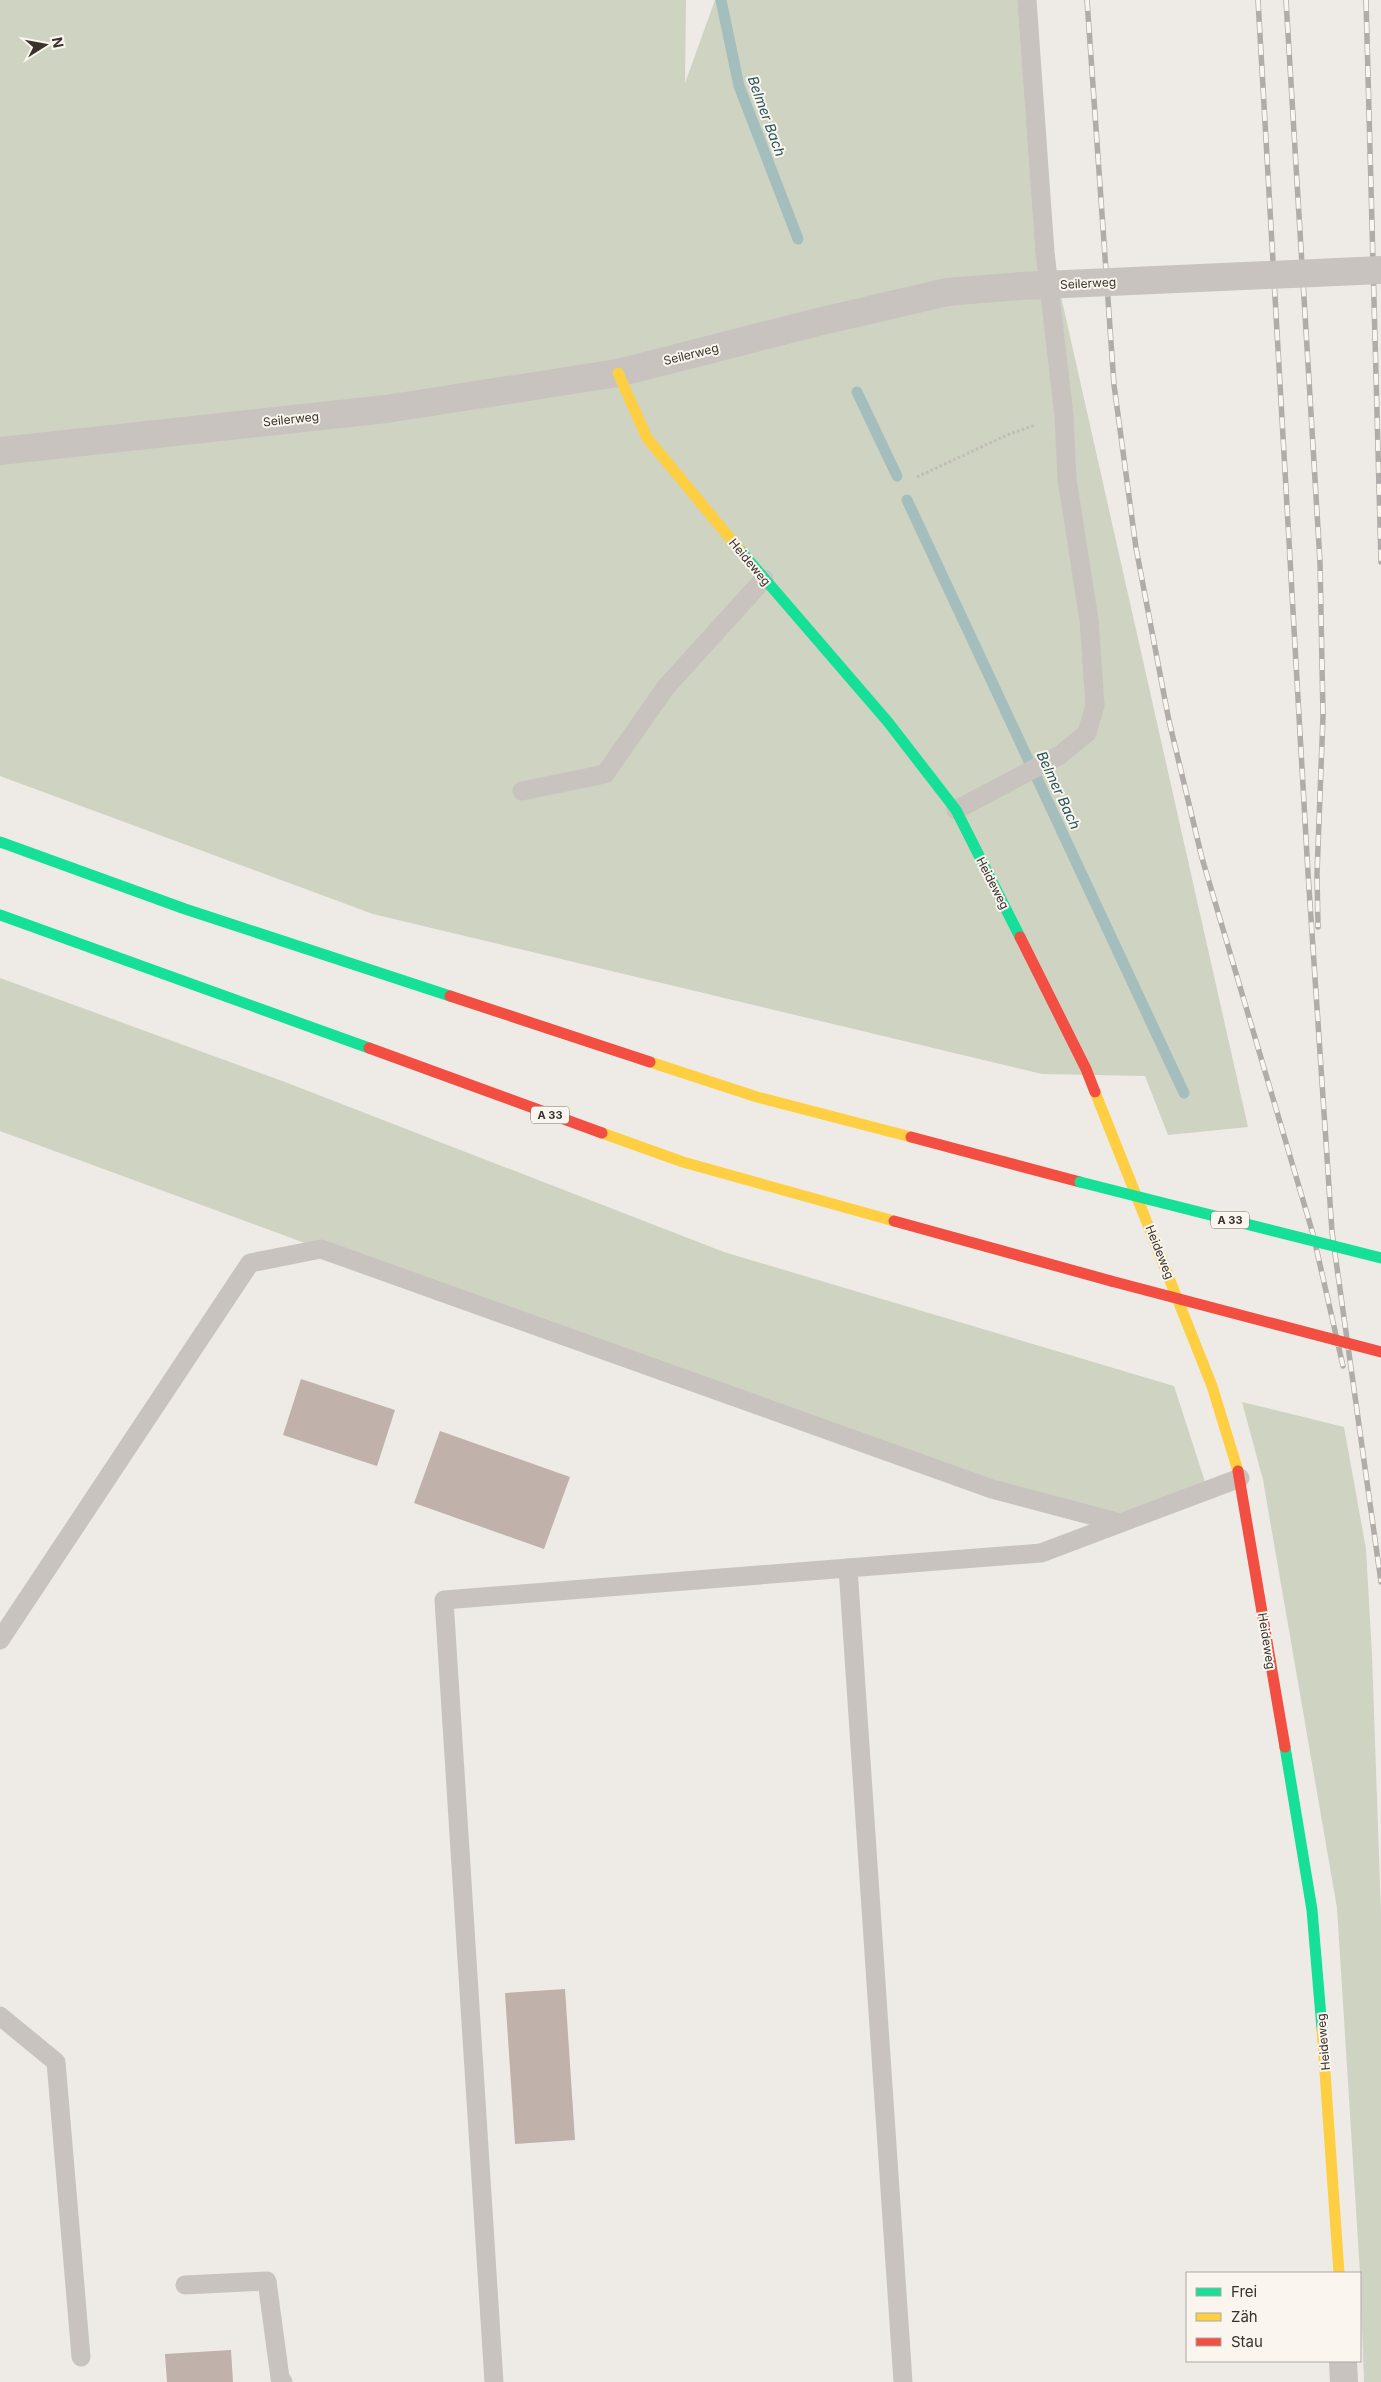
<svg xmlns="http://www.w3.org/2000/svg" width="1381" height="2382" viewBox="0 0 1381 2382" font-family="Inter,sans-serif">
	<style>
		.green { fill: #cfd3c1 }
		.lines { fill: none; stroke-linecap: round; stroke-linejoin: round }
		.stream { stroke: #a4bebe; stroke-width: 11 }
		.building { fill: #c0b1aa }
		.path { stroke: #c1bcb7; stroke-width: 3; stroke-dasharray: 2.5 2.5; stroke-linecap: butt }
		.lane { stroke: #c8c3bf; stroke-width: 19 }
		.street { stroke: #c8c3bf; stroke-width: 28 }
		.fast { stroke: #16e098; stroke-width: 11 }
		.slow { stroke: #ffcf43; stroke-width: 11 }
		.jam { stroke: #f24e42; stroke-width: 11 }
		.rail-casing { stroke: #b0aca9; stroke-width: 5.5 }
		.rail { stroke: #faf5ef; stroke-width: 4; stroke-dasharray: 11; stroke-linecap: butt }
		.street-bridge { stroke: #c8c3bf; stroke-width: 28 }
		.fast-bridge { stroke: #16e098; stroke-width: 11 }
		.jam-bridge { stroke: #f24e42; stroke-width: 11 }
		.labels { text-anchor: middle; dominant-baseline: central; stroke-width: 4; stroke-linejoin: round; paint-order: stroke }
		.shield { fill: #faf5ef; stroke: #736c66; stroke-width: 1 }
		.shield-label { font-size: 11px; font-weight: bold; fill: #39312c }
		.street-label { font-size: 12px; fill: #39312c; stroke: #faf5ef }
		.water-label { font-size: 14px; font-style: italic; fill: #255358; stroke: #faf5ef }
	</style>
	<rect width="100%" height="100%" fill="#eeebe6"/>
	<g class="green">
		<polygon points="0,0 686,0 685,83 715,0 1035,0 1051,252 1248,1127 1168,1135 1145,1076 1042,1074 373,914 0,776"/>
		<polygon points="0,978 285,1082 724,1252 1174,1386 1207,1488 1120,1523 321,1249 0,1131"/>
		<polygon points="1242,1402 1344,1427 1366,1549 1372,1655 1381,1913 1381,2382 1364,2382 1360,2273 1337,1908 1263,1480"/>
	</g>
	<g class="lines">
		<g class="stream">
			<polyline points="721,0 739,86 798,239"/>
			<polyline points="857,392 897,476"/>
			<polyline points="907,500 1184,1093"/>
		</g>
	</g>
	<g class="building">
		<polygon points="301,1379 395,1410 377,1466 283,1435"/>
		<polygon points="440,1431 570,1477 544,1549 414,1503"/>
		<polygon points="565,1989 575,2140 515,2144 505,1993"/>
		<polygon points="231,2350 233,2382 167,2382 165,2354"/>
	</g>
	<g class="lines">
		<polyline class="path" points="917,477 1007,435 1035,425"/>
		<g class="lane">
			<polyline points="522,791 605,774 666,687 764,579"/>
			<polyline points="956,810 1060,755 1087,733 1095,705 1089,620 1067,479 1064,416 1045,252 1027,0"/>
			<polyline points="0,1640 250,1263 321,1249 992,1489 1120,1523"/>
			<polyline points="0,2016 56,2062 81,2357"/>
			<polyline points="185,2285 267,2281 280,2378 283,2382"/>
			<polyline points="494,2382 444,1600 848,1568"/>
			<polyline points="903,2382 848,1568 1041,1553 1240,1478"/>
		</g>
		<g class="street">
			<polyline points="0,451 386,409 618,373 818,322 947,292 1021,286"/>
			<polyline points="1343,2361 1344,2382"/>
		</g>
		<g class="fast">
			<polyline points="739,549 888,722 956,810 1020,937"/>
			<polyline points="0,842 185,909 450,996"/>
			<polyline points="0,915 369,1048"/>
			<polyline points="1285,1747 1312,1910 1322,2029"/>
		</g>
		<g class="slow">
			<polyline points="618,373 647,438 739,549"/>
			<polyline points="650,1062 757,1097 911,1137"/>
			<polyline points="1095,1092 1212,1386 1238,1471"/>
			<polyline points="602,1133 683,1162 894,1221"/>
			<polyline points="1322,2029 1339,2273"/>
		</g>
		<g class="jam">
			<polyline points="1020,937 1086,1069 1095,1092"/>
			<polyline points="450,996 650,1062"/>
			<polyline points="369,1048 602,1133"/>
			<polyline points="911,1137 1080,1182"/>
			<polyline points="894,1221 1111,1281"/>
			<polyline points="1238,1471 1285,1747"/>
		</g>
		<g class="rail-casing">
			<g id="rail">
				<polyline points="1087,0 1114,385 1136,548 1169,721 1202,858 1313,1234 1343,1366"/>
				<polyline points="1258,0 1308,873 1332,1232 1381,1582"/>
				<polyline points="1286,0 1320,562 1323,716 1317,874 1318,927"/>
				<polyline points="1366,0 1381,562"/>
			</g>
		</g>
		<use href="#rail" class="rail"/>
		<polyline class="street-bridge" points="1021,286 1381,270"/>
		<polyline class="fast-bridge" points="1080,1182 1381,1258"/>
		<polyline class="jam-bridge" points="1111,1281 1381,1352"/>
	</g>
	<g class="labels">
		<g class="shield">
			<rect x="531" y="1106.5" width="38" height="17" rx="4"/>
			<rect x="1211" y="1211.5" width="38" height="17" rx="4"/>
		</g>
		<g class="shield-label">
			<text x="550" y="1115">A 33</text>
			<text x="1230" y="1220">A 33</text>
		</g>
		<g class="street-label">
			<text transform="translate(1088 283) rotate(-3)">Seilerweg</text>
			<text transform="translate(691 354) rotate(-14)">Seilerweg</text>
			<text transform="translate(291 419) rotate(-6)">Seilerweg</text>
			<text transform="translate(750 562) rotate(50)">Heideweg</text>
			<text transform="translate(993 883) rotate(63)">Heideweg</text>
			<text transform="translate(1160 1252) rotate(68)">Heideweg</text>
			<text transform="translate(1267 1641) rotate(81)">Heideweg</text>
			<text transform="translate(1323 2042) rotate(-95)">Heideweg</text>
		</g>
		<g class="water-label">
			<text transform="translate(767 116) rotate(70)">Belmer Bach</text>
			<text transform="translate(1059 790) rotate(65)">Belmer Bach</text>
		</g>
	</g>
	<rect x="1186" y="2272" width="175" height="90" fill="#faf5ef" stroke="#ada7a1"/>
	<rect x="1196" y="2288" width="25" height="8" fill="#16e098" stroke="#ada7a1"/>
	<text x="1231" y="2297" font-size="15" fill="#39312c">Frei</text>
	<rect x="1196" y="2313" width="25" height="8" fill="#ffcf43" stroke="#ada7a1"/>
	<text x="1231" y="2322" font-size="15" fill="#39312c">Zäh</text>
	<rect x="1196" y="2338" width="25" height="8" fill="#f24e42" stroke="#ada7a1"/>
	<text x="1231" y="2347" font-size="15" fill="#39312c">Stau</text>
	<g transform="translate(45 45) rotate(79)" stroke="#faf5ef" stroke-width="4" paint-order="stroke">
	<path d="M0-4L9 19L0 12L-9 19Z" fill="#39312c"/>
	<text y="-8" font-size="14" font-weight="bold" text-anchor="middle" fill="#39312c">N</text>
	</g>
</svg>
